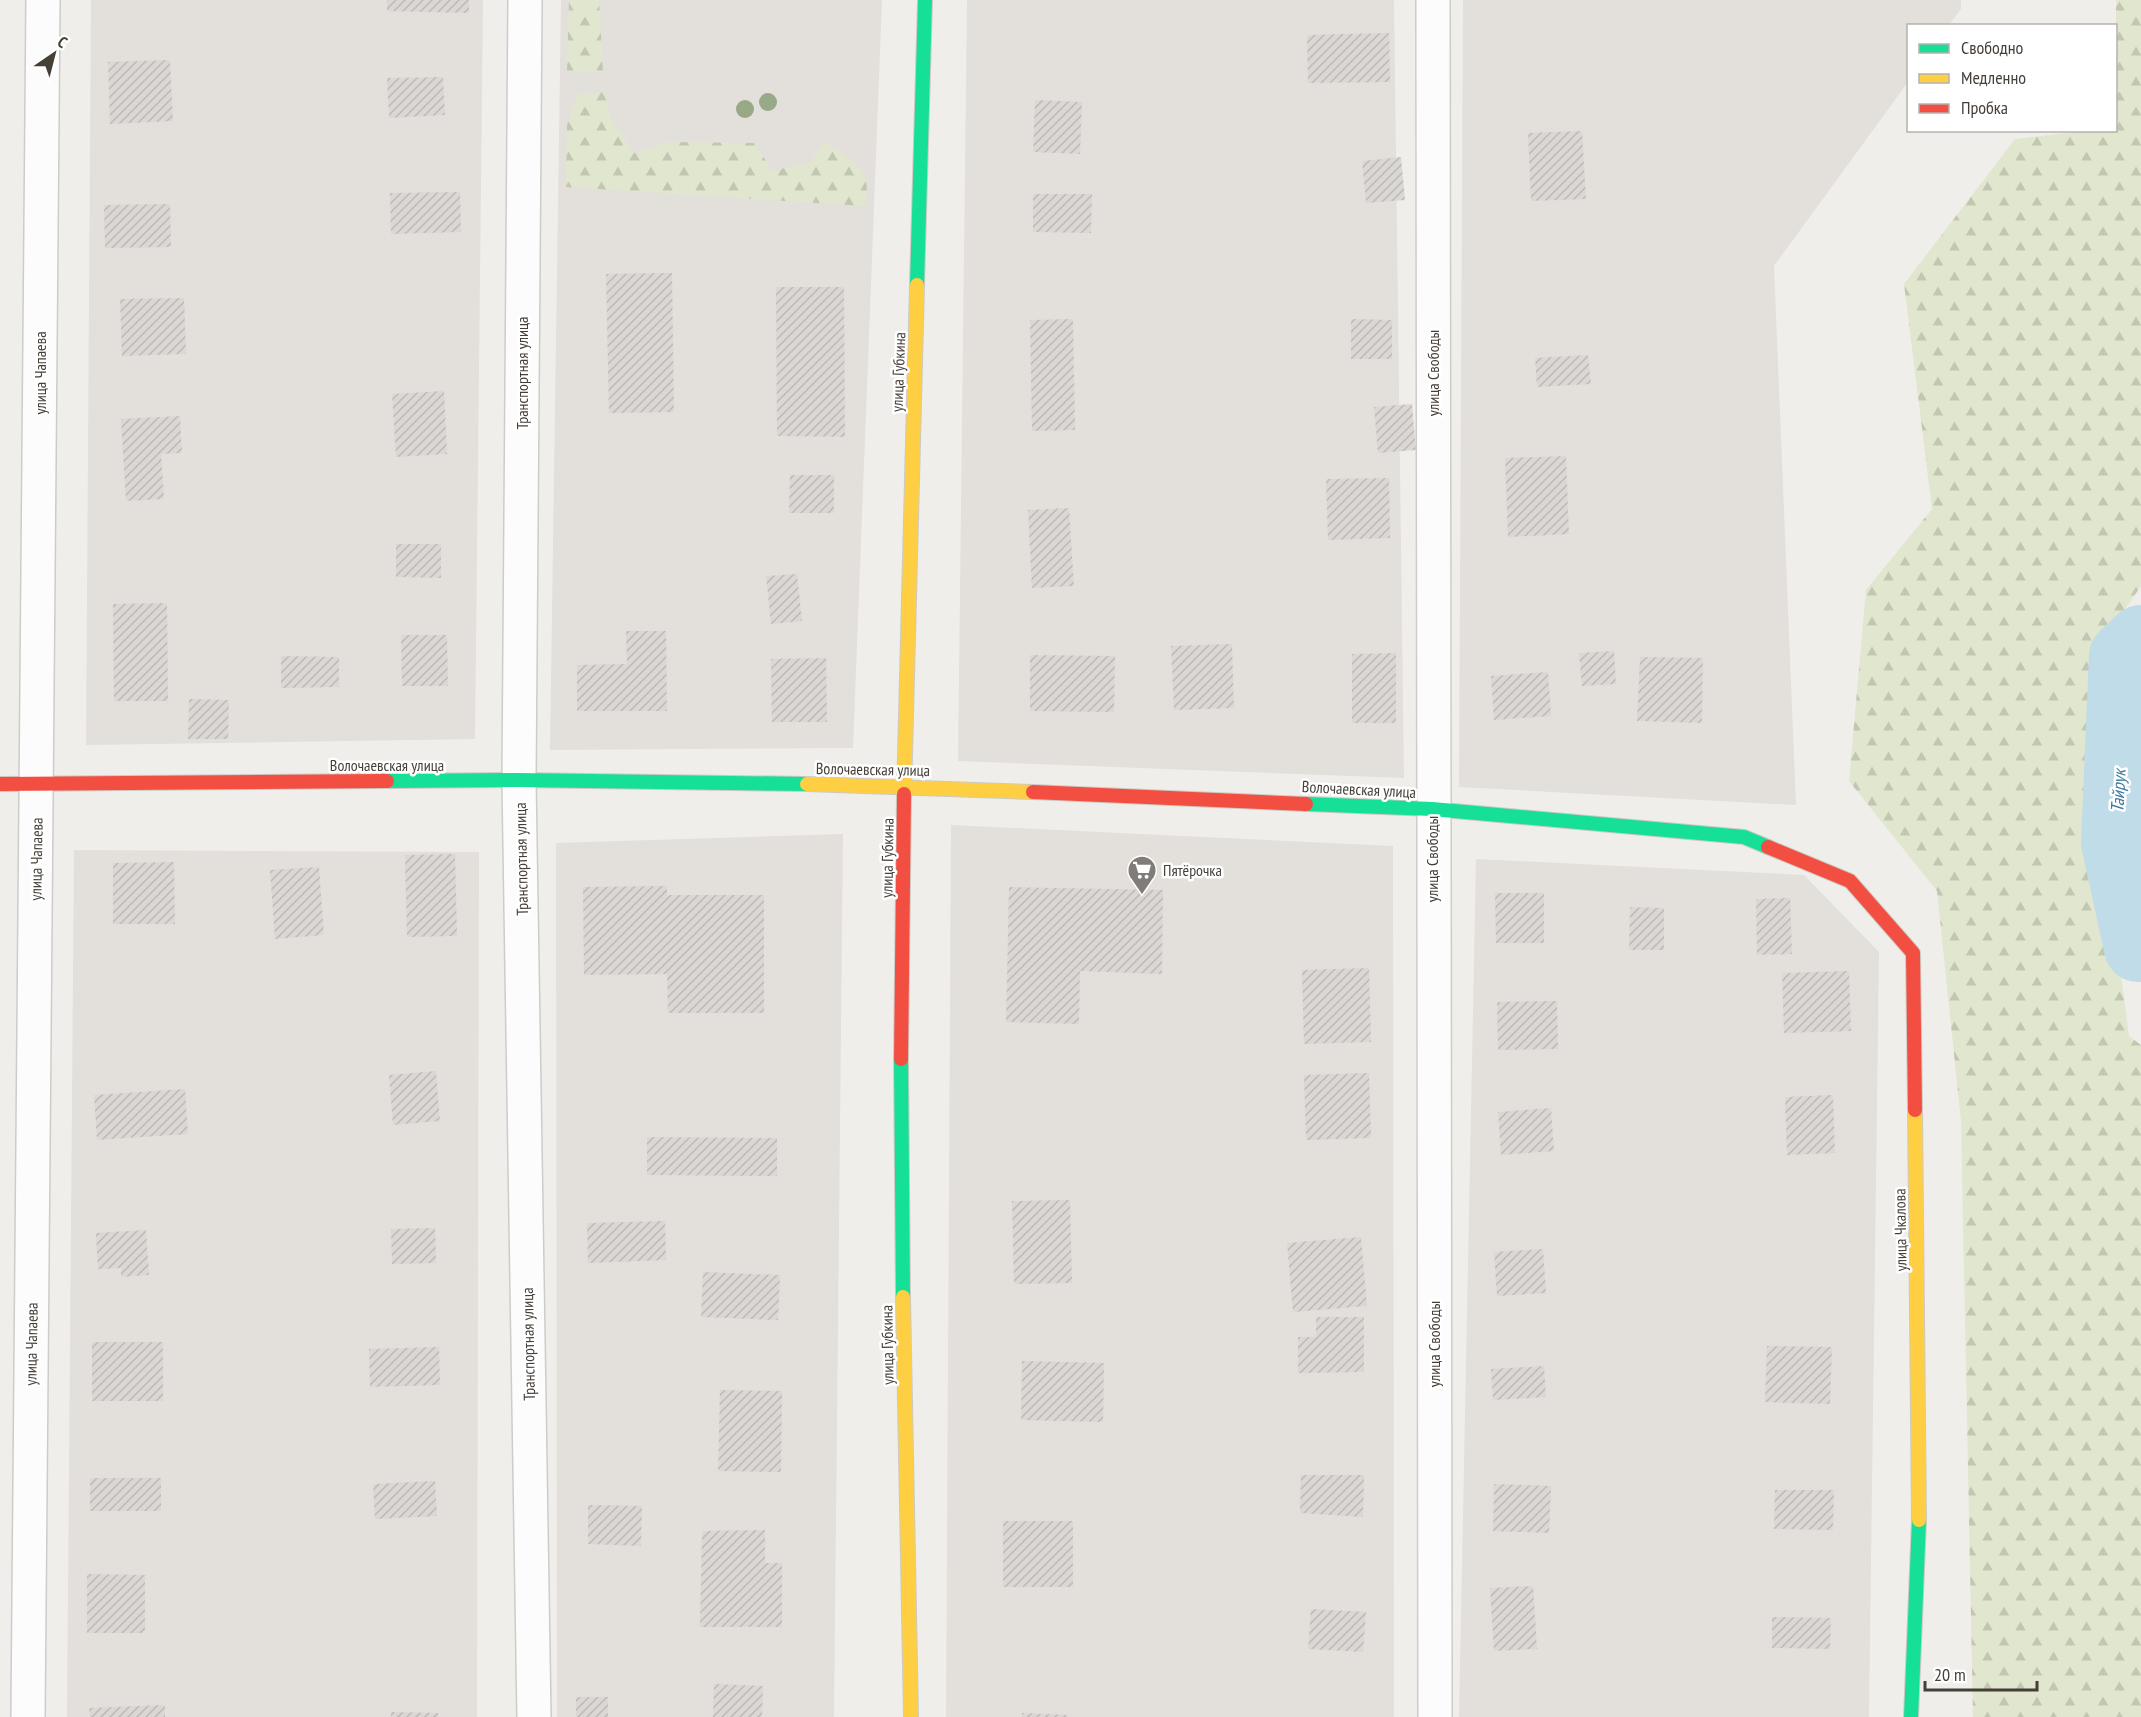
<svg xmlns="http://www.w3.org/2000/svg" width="2141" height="1717" viewBox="0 0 2141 1717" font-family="'PT Sans Narrow',sans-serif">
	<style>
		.residential { fill: #e3dfda }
		.forest { fill: url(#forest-firs) }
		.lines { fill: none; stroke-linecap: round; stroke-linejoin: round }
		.river { stroke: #c1dce9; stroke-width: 68 }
		.building { fill: url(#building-hatch) }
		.street-casing { stroke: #ceccc9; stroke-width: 36 }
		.fast-casing { stroke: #cecac3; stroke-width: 16 }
		.slow-casing { stroke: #cecac3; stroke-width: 16 }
		.jam-casing { stroke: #cecac3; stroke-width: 16 }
		.street { stroke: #fdfcfc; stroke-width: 33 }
		.fast { stroke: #16e098; stroke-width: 14 }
		.slow { stroke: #ffcf43; stroke-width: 14 }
		.jam { stroke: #f24e42; stroke-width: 14 }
		.tree { fill: #97a986 }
		.labels { text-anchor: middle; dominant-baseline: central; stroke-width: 5; stroke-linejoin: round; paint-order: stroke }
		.street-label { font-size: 16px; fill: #453f38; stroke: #fff }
		.poi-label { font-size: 16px; fill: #453f38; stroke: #fff; text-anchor: start }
		.water-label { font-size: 18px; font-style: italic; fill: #3c7b9d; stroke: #fff }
	</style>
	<defs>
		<pattern id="forest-firs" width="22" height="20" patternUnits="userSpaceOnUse" patternTransform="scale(1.5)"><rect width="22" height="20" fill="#e0e7ce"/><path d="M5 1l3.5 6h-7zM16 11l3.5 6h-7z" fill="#c2c7b2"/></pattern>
		<pattern id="building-hatch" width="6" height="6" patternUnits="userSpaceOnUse" patternTransform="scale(1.5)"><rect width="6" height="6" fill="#dad7d4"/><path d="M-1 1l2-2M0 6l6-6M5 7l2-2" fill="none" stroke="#bcbab7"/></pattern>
	</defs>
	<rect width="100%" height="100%" fill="#f0eeeb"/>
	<g class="residential">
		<polygon points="91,0 483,0 475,739 86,745"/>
		<polygon points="561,0 882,0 853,748 550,750"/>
		<polygon points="967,0 1394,0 1404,778 958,761"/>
		<polygon points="1463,0 1961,0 1961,9 1949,25 1908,26 1908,82 1774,266 1796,805 1459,787"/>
		<polygon points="951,825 1393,846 1394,1717 946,1717"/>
		<polygon points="843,834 834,1717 557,1717 556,843"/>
		<polygon points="74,850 479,852 477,1717 67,1717"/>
		<polygon points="1476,859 1804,875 1879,952 1869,1717 1459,1717"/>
	</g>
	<g class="forest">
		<polygon points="569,0 599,0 603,72 567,71"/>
		<polygon points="2116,0 2141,0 2141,586 2114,625 2093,767 2129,1036 2141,1045 2141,1717 1973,1717 1961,1121 1937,891 1849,781 1866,590 1932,509 1904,284 2015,139 2083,131 2116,130"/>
		<path d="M604 92 612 120 634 153 669 142 755 143 772 171 811 162 824 142C852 161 875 168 864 206L566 187 567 125 578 94Z"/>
	</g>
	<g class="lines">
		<polyline class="river" points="2141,639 2123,656 2115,842 2138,948 2141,948"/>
	</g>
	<g class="building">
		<polygon points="387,0 469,0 469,13 387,11"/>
		<polygon points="1389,33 1390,82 1308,83 1307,35"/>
		<polygon points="170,60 173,121 110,124 108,62"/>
		<polygon points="443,77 445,115 389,118 387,78"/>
		<polygon points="1035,100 1082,102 1080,154 1033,152"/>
		<polygon points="1582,131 1586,199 1531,201 1528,133"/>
		<polygon points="1401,157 1405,200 1366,203 1362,161"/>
		<polygon points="460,192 461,232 391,234 390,193"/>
		<polygon points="1033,194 1092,194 1091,233 1033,232"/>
		<polygon points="170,204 171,247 105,248 104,205"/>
		<polygon points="672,273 674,412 609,413 606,274"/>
		<polygon points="776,287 844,287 845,437 777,436"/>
		<polygon points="184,298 186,354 122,356 120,299"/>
		<polygon points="1073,319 1075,430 1032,431 1030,320"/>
		<polygon points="1351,319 1392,320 1392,359 1351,359"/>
		<polygon points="1588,355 1591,384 1537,387 1535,358"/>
		<polygon points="444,391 447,454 396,457 392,394"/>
		<polygon points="1412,404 1416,450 1378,453 1374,407"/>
		<polygon points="180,416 182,453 161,454 164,499 126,501 121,419"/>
		<polygon points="1566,456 1569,534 1508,537 1505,458"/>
		<polygon points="790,475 834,475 834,513 789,513"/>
		<polygon points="1389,478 1390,538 1328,540 1326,479"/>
		<polygon points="1069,508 1074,586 1032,588 1028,510"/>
		<polygon points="396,544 441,544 441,578 396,577"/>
		<polygon points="797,574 802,621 771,624 766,576"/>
		<polygon points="167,603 168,701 114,701 113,604"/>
		<polygon points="626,631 666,631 667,711 577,711 577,665 627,664"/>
		<polygon points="401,635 447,635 448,686 402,686"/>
		<polygon points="1232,644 1234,708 1174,710 1171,646"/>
		<polygon points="1614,651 1616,684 1582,686 1579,653"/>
		<polygon points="1396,653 1396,723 1352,723 1352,654"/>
		<polygon points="1030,655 1115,656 1114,712 1030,711"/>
		<polygon points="281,656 339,657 339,687 281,688"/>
		<polygon points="1640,657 1703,658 1702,723 1637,721"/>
		<polygon points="826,658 827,722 772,722 771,659"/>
		<polygon points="1548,672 1551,716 1494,720 1491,676"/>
		<polygon points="189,699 229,700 228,739 188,739"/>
		<polygon points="455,854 457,936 407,937 405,855"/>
		<polygon points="174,862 175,924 113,924 113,863"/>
		<polygon points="319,867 324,935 275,939 270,870"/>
		<polygon points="667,886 667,895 764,895 764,1013 668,1013 667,974 584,975 583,887"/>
		<polygon points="1009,887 1163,890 1162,974 1080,971 1079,1024 1006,1022"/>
		<polygon points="1495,893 1544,893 1544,943 1496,943"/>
		<polygon points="1790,898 1792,954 1757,955 1756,899"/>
		<polygon points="1630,907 1664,908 1664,950 1629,950"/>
		<polygon points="1369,968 1371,1042 1304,1044 1302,970"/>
		<polygon points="1849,971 1851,1031 1784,1033 1782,973"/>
		<polygon points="1557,1001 1558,1049 1498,1050 1497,1002"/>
		<polygon points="436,1071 440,1121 393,1125 389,1075"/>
		<polygon points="1369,1073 1371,1138 1306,1140 1304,1075"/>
		<polygon points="185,1089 188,1134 97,1140 94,1095"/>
		<polygon points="1833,1095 1835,1153 1787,1155 1785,1097"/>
		<polygon points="1551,1108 1554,1151 1501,1155 1498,1112"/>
		<polygon points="647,1137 777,1138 777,1176 647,1175"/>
		<polygon points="1070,1200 1072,1283 1014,1284 1012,1201"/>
		<polygon points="665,1221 666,1260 588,1263 587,1223"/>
		<polygon points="435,1228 436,1263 392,1264 391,1229"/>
		<polygon points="146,1230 149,1275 121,1277 121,1268 98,1269 96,1233"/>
		<polygon points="1361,1237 1367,1306 1293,1312 1287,1243"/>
		<polygon points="1543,1249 1546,1293 1497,1296 1494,1252"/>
		<polygon points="703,1272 780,1275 778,1320 701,1317"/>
		<polygon points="1316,1317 1364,1317 1364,1372 1298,1373 1298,1337 1316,1337"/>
		<rect x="92" y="1342" width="71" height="59"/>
		<polygon points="1767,1346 1832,1347 1830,1404 1765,1402"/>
		<polygon points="439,1347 440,1385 370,1387 369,1349"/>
		<polygon points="1022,1361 1104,1363 1103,1422 1021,1420"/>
		<polygon points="1544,1366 1546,1397 1493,1400 1491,1369"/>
		<polygon points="720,1390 782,1391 781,1472 718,1471"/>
		<polygon points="1301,1475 1364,1475 1363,1517 1300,1513"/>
		<rect x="90" y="1478" width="71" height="33"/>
		<polygon points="435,1481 437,1516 375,1519 373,1484"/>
		<polygon points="1494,1484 1551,1486 1549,1533 1493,1531"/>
		<polygon points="1775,1490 1834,1490 1833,1530 1774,1529"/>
		<polygon points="588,1505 642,1506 641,1546 588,1544"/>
		<rect x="1003" y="1521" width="70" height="66"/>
		<polygon points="765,1530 765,1563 782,1563 782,1627 700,1627 702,1531"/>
		<polygon points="87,1574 145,1575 145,1633 87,1633"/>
		<polygon points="1533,1586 1537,1649 1494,1651 1490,1588"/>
		<polygon points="1311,1609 1366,1612 1363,1652 1308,1649"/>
		<polygon points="1772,1617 1831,1618 1830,1649 1772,1648"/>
		<polygon points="714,1684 763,1686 762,1717 713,1717"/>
		<rect x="576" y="1697" width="32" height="20"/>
		<polygon points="165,1705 165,1717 90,1717 89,1708"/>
		<polygon points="391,1712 438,1713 438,1717 391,1717"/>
		<polygon points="1022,1713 1067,1715 1067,1717 1022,1717"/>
	</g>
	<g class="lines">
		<g class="street-casing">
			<g id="street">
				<polyline points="525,0 519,780 534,1717"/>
				<polyline points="1433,0 1435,1717"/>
				<polyline points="28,1717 43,0"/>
			</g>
		</g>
		<g class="fast-casing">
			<g id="fast">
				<polyline points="917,285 925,0"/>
				<polyline points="387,781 519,780 807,784"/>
				<polyline points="1306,804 1432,809 1744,837 1768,847"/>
				<polyline points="901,1059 903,1297"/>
				<polyline points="1911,1717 1919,1520"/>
			</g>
		</g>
		<g class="slow-casing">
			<g id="slow">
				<polyline points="807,784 1033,792"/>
				<polyline points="904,794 917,285"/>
				<polyline points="1915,1110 1919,1520"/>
				<polyline points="903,1297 911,1717"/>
			</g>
		</g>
		<g class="jam-casing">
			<g id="jam">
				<polyline points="0,784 387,781"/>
				<polyline points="1033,792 1306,804"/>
				<polyline points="1768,847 1850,881 1913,953 1915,1110"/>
				<polyline points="901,1059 904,794"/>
			</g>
		</g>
		<use href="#street" class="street"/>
		<use href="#fast" class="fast"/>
		<use href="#slow" class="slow"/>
		<use href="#jam" class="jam"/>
	</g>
	<g class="tree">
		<circle cx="768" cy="102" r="9"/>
		<circle cx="745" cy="109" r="9"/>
	</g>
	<defs>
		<g id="supermarket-pin" transform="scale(1.5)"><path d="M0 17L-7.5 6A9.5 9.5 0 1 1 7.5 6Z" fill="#817c77" stroke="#fff"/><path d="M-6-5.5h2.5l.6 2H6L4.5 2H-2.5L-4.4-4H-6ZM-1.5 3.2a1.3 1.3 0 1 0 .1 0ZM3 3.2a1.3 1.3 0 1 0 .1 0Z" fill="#fff"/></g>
	</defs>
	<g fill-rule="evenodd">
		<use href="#supermarket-pin" x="1142" y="870"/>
	</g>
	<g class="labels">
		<g class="street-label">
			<text transform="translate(898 372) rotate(-88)">улица Губкина</text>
			<text transform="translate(40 373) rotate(-90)">улица Чапаева</text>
			<text transform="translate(522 373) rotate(-90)">Транспортная улица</text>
			<text transform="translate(1433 373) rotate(-90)">улица Свободы</text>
			<text x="387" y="765">Волочаевская улица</text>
			<text transform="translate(873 769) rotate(1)">Волочаевская улица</text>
			<text transform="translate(1359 789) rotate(3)">Волочаевская улица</text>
			<text transform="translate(887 858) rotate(-89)">улица Губкина</text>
			<text transform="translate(36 859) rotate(-89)">улица Чапаева</text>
			<text transform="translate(521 859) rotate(-91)">Транспортная улица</text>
			<text transform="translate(1432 859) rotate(-90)">улица Свободы</text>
			<text transform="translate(1900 1230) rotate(-91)">улица Чкалова</text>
			<text transform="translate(31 1344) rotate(-89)">улица Чапаева</text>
			<text transform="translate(528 1344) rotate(-91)">Транспортная улица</text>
			<text transform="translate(1434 1344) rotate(-90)">улица Свободы</text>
			<text transform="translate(887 1345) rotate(-91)">улица Губкина</text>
		</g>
		<g class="poi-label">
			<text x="1163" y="870">Пятёрочка</text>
		</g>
		<g class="water-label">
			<text transform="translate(2118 791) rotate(-87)">Тайрук</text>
		</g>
	</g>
	<rect x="1907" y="24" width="210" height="108" fill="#ffffff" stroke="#b5b2af" stroke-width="1.5"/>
	<rect x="1919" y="44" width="30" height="9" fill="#16e098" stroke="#b5b2af" stroke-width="1.5"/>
	<text x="1961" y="54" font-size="18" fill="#453f38">Свободно</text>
	<rect x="1919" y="74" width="30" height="9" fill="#ffcf43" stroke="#b5b2af" stroke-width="1.5"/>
	<text x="1961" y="84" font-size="18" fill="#453f38">Медленно</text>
	<rect x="1919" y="104" width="30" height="9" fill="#f24e42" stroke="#b5b2af" stroke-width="1.5"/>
	<text x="1961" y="114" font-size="18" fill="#453f38">Пробка</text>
	<g transform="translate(54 54) rotate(35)" stroke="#ffffff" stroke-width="4.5" paint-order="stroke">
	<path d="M0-4.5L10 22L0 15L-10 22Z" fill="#453f38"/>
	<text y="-9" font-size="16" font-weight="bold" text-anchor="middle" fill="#453f38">С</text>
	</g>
	<path d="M1925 1681v9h112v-9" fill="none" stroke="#453f38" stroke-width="3"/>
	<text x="1934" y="1681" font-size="18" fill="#453f38" stroke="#ffffff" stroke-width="4.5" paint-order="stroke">20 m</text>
</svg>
